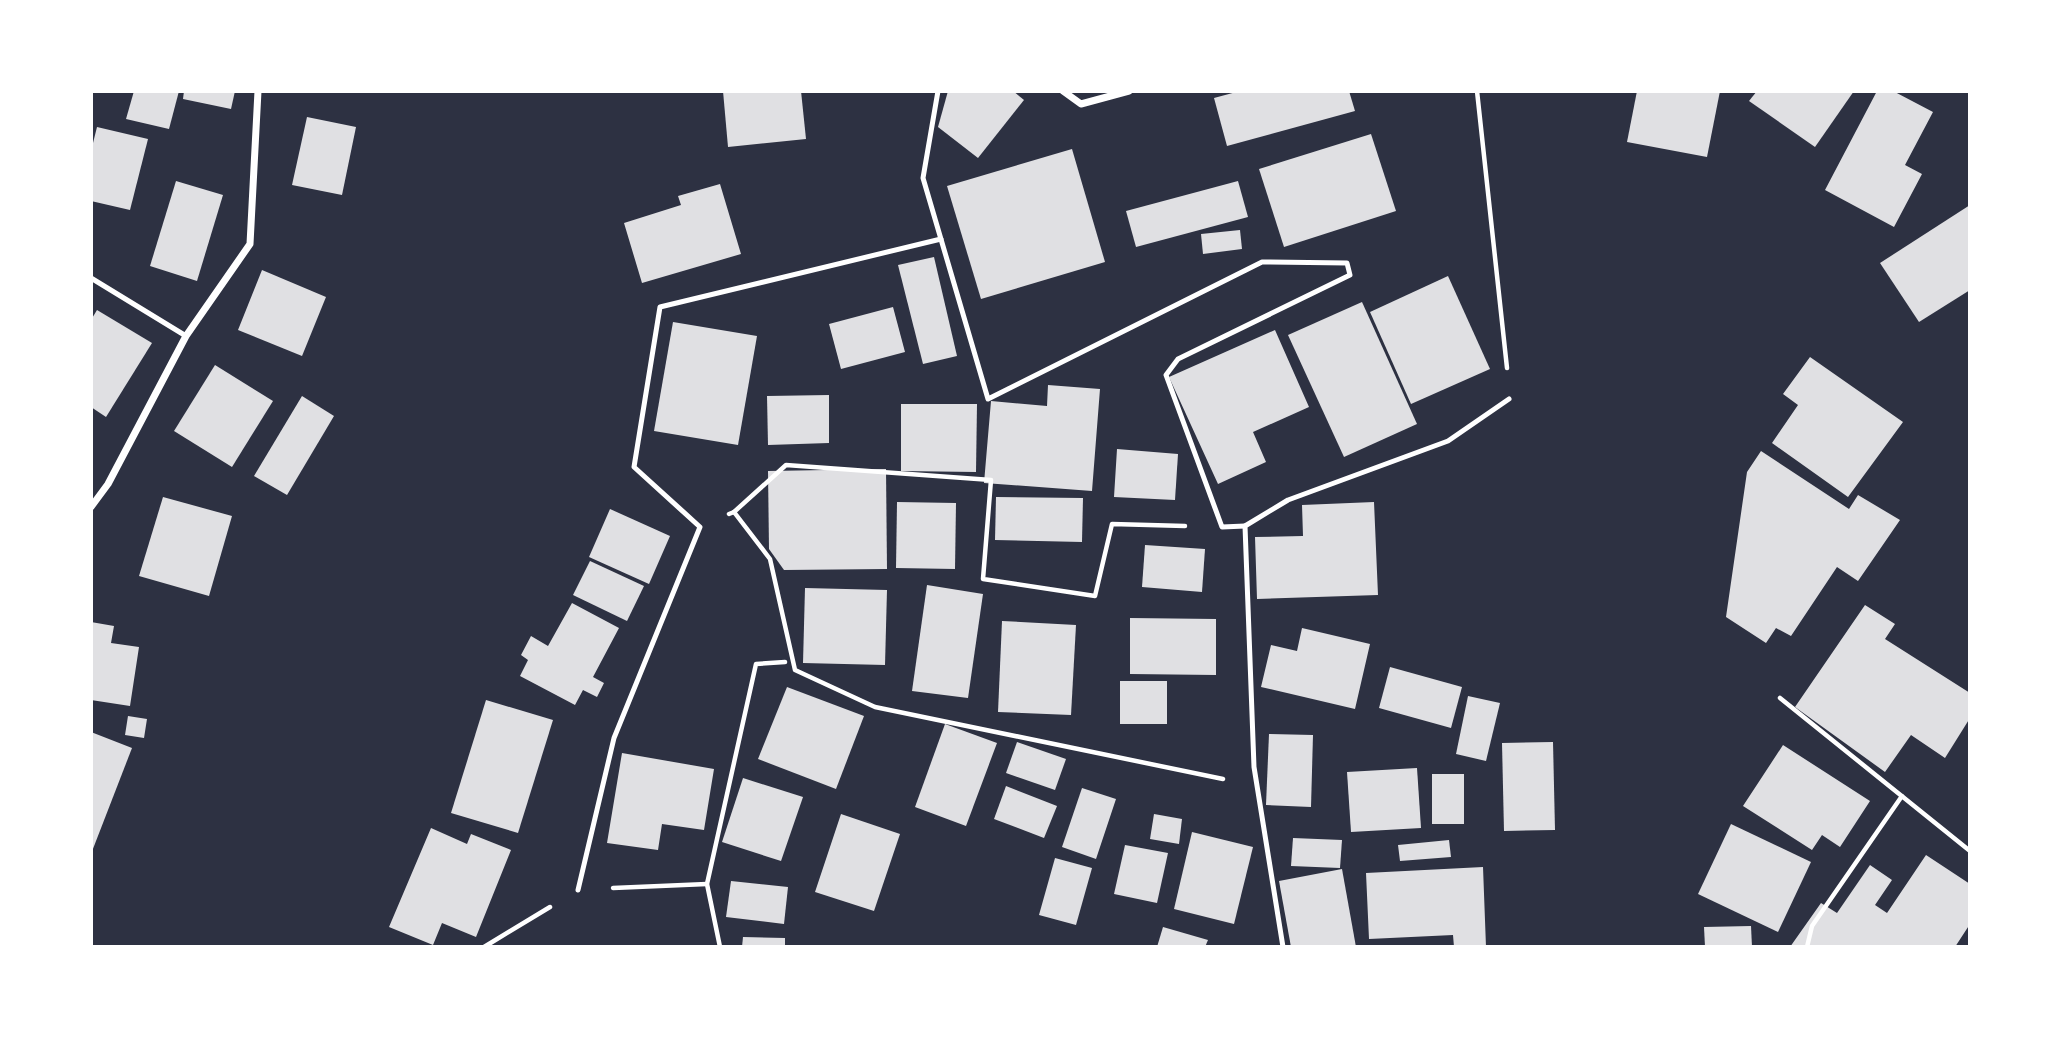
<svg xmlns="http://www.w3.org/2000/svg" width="2061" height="1038" viewBox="0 0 2061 1038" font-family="'Archivo Narrow',sans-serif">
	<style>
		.building { fill: #e0e0e3 }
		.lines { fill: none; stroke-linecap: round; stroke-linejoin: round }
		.path { stroke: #fff; stroke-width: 4.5 }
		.service { stroke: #fff; stroke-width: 5 }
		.minor { stroke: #fff; stroke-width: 7 }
	</style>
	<rect width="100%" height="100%" fill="#2d3142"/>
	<g class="building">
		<polygon points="134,91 179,91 169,129 126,119"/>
		<polygon points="184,91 235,91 231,109 183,99"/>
		<polygon points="723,91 801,91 806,139 728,147"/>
		<polygon points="948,91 1013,91 1024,100 978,158 938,127"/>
		<polygon points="1240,91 1349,91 1355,111 1227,146 1214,98"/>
		<polygon points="1637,91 1720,91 1707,157 1627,142"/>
		<polygon points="1757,91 1854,91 1815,147 1749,101"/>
		<polygon points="1877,91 1893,91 1933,112 1905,165 1922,174 1894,227 1825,190"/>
		<polygon points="307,117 356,127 342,195 292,185"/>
		<polygon points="97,127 148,139 130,210 91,201 91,151"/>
		<polygon points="1371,134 1396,211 1284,247 1259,169"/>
		<polygon points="1072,149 1105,262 981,299 947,186"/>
		<polygon points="176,181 223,195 197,281 150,266"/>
		<polygon points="1238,181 1248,217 1136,247 1126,211"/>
		<polygon points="720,184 741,254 642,283 624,223 681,205 678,196"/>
		<polygon points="1970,205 1970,290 1919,322 1880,263"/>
		<polygon points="1240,230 1242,249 1203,254 1201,234"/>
		<polygon points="934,257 957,356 923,364 898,265"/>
		<polygon points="262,270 326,297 302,356 238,330"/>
		<polygon points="1448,276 1490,369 1411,404 1370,312"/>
		<polygon points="1362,302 1417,424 1344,457 1288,335"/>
		<polygon points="893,307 905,352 841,369 829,324"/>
		<polygon points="97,310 152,343 106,417 91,407 91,320"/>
		<polygon points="673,322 757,336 738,445 654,431"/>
		<polygon points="1275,330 1309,407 1253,432 1266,462 1218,484 1169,377"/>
		<polygon points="1810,357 1903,422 1848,497 1772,443 1798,405 1783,394"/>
		<polygon points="215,365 273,401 232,467 174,431"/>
		<polygon points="1048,385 1100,389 1092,491 984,483 991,401 1047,406"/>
		<polygon points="829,395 829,443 768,445 767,396"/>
		<polygon points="302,396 334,416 287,495 254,476"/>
		<polygon points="901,404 977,404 976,472 901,471"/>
		<polygon points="1117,449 1178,454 1175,500 1114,497"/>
		<polygon points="1761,451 1849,509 1858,495 1900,520 1858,581 1837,567 1791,636 1776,628 1766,643 1726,617 1747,472"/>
		<polygon points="886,469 887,569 784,570 769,549 768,471"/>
		<polygon points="163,497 232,516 209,596 139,576"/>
		<polygon points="996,497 1083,498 1082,542 995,540"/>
		<polygon points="897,502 956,503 955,569 896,568"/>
		<polygon points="1374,502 1378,595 1257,599 1255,537 1303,536 1302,505"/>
		<polygon points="610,509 670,536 649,584 589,557"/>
		<polygon points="1145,545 1205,549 1202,592 1142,587"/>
		<polygon points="590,561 644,586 627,621 573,595"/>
		<polygon points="927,585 983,594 968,698 912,691"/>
		<polygon points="805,588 887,590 885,665 803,663"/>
		<polygon points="572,603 619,628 593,677 604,683 597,697 583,690 575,705 520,676 528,660 521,655 531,636 548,646"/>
		<polygon points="1865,605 1895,624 1885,639 1970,693 1970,718 1945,758 1911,735 1885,772 1795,707"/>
		<polygon points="1130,618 1216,619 1216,675 1130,674"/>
		<polygon points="1002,621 1076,625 1071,715 998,712"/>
		<polygon points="91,622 114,626 111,643 139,647 130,706 91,700"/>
		<polygon points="1302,628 1370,644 1355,709 1261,687 1271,645 1297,651"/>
		<polygon points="1390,667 1462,687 1451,728 1379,708"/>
		<rect x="1120" y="681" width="47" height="43"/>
		<polygon points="787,687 864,716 836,789 758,759"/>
		<polygon points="1468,696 1500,703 1486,761 1456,754"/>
		<polygon points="486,700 553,720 518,833 451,813"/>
		<polygon points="128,716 147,719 144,738 125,735"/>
		<polygon points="945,724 997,743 966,826 915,807"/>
		<polygon points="91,732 132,748 91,854"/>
		<polygon points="1269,734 1313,735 1311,807 1266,805"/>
		<polygon points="1017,742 1066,759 1055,790 1006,773"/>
		<polygon points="1553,742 1555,830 1504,831 1502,743"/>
		<polygon points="1783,745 1870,801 1840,847 1822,835 1812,850 1743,806"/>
		<polygon points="622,753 714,769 704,830 662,824 658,850 607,843"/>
		<polygon points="1417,768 1421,828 1351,832 1347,772"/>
		<rect x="1432" y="774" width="32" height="50"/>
		<polygon points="743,778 803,797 781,861 722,842"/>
		<polygon points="1006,786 1057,806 1044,838 994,819"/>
		<polygon points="1082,788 1116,799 1096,859 1062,847"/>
		<polygon points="841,814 900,834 874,911 815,892"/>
		<polygon points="1154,814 1182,819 1179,844 1150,839"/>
		<polygon points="1731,824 1811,862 1778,932 1698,894"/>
		<polygon points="431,828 467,844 471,834 511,850 476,937 442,923 433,945 389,927"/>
		<polygon points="1192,832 1253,847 1234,924 1174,909"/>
		<polygon points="1293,838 1342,840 1340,868 1291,866"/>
		<polygon points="1449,840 1451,857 1400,861 1398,845"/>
		<polygon points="1125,845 1168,853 1157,903 1114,894"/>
		<polygon points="1926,855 1970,884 1970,924 1955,947 1790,947 1821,903 1837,913 1870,865 1892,880 1875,905 1887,913"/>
		<polygon points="1055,858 1092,868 1076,925 1039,915"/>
		<polygon points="1483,867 1486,947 1454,947 1453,935 1369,939 1366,873"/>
		<polygon points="1342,869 1356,947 1291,947 1279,881"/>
		<polygon points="731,881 788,887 784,924 726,917"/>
		<polygon points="1751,926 1752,947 1705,947 1704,927"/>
		<polygon points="1163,927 1208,940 1205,947 1157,947"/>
		<polygon points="743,937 785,938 785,947 742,947"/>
	</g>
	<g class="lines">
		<g class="path">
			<polyline points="1477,91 1507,368"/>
			<polyline points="734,512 786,465 991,480 983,579 1095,596 1112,524 1185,526"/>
			<polyline points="729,514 734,512 770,559 795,670 875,707 1223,779"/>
			<polyline points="1780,698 1970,851"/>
			<polyline points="613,888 707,884"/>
			<polyline points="484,947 550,907"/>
			<polyline points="720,947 707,884 756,664 785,662"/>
			<polyline points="1807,947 1812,926 1902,796"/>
		</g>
		<g class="service">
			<polyline points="938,91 923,178 988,399 1262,262 1347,263 1350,275 1178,359 1166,375 1222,527 1245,526"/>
			<polyline points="91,278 186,336"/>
			<polyline points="578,890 614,738 700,527 634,467 660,307 941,239"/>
			<polyline points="1283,947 1254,767 1245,526 1288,500 1448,441 1509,399"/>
		</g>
		<g class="minor">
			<polyline points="1063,91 1081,104 1129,91"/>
			<polyline points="91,507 108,484 186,336 250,244 258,91"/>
		</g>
	</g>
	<rect width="2061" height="1038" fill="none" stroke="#ffffff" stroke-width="186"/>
</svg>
